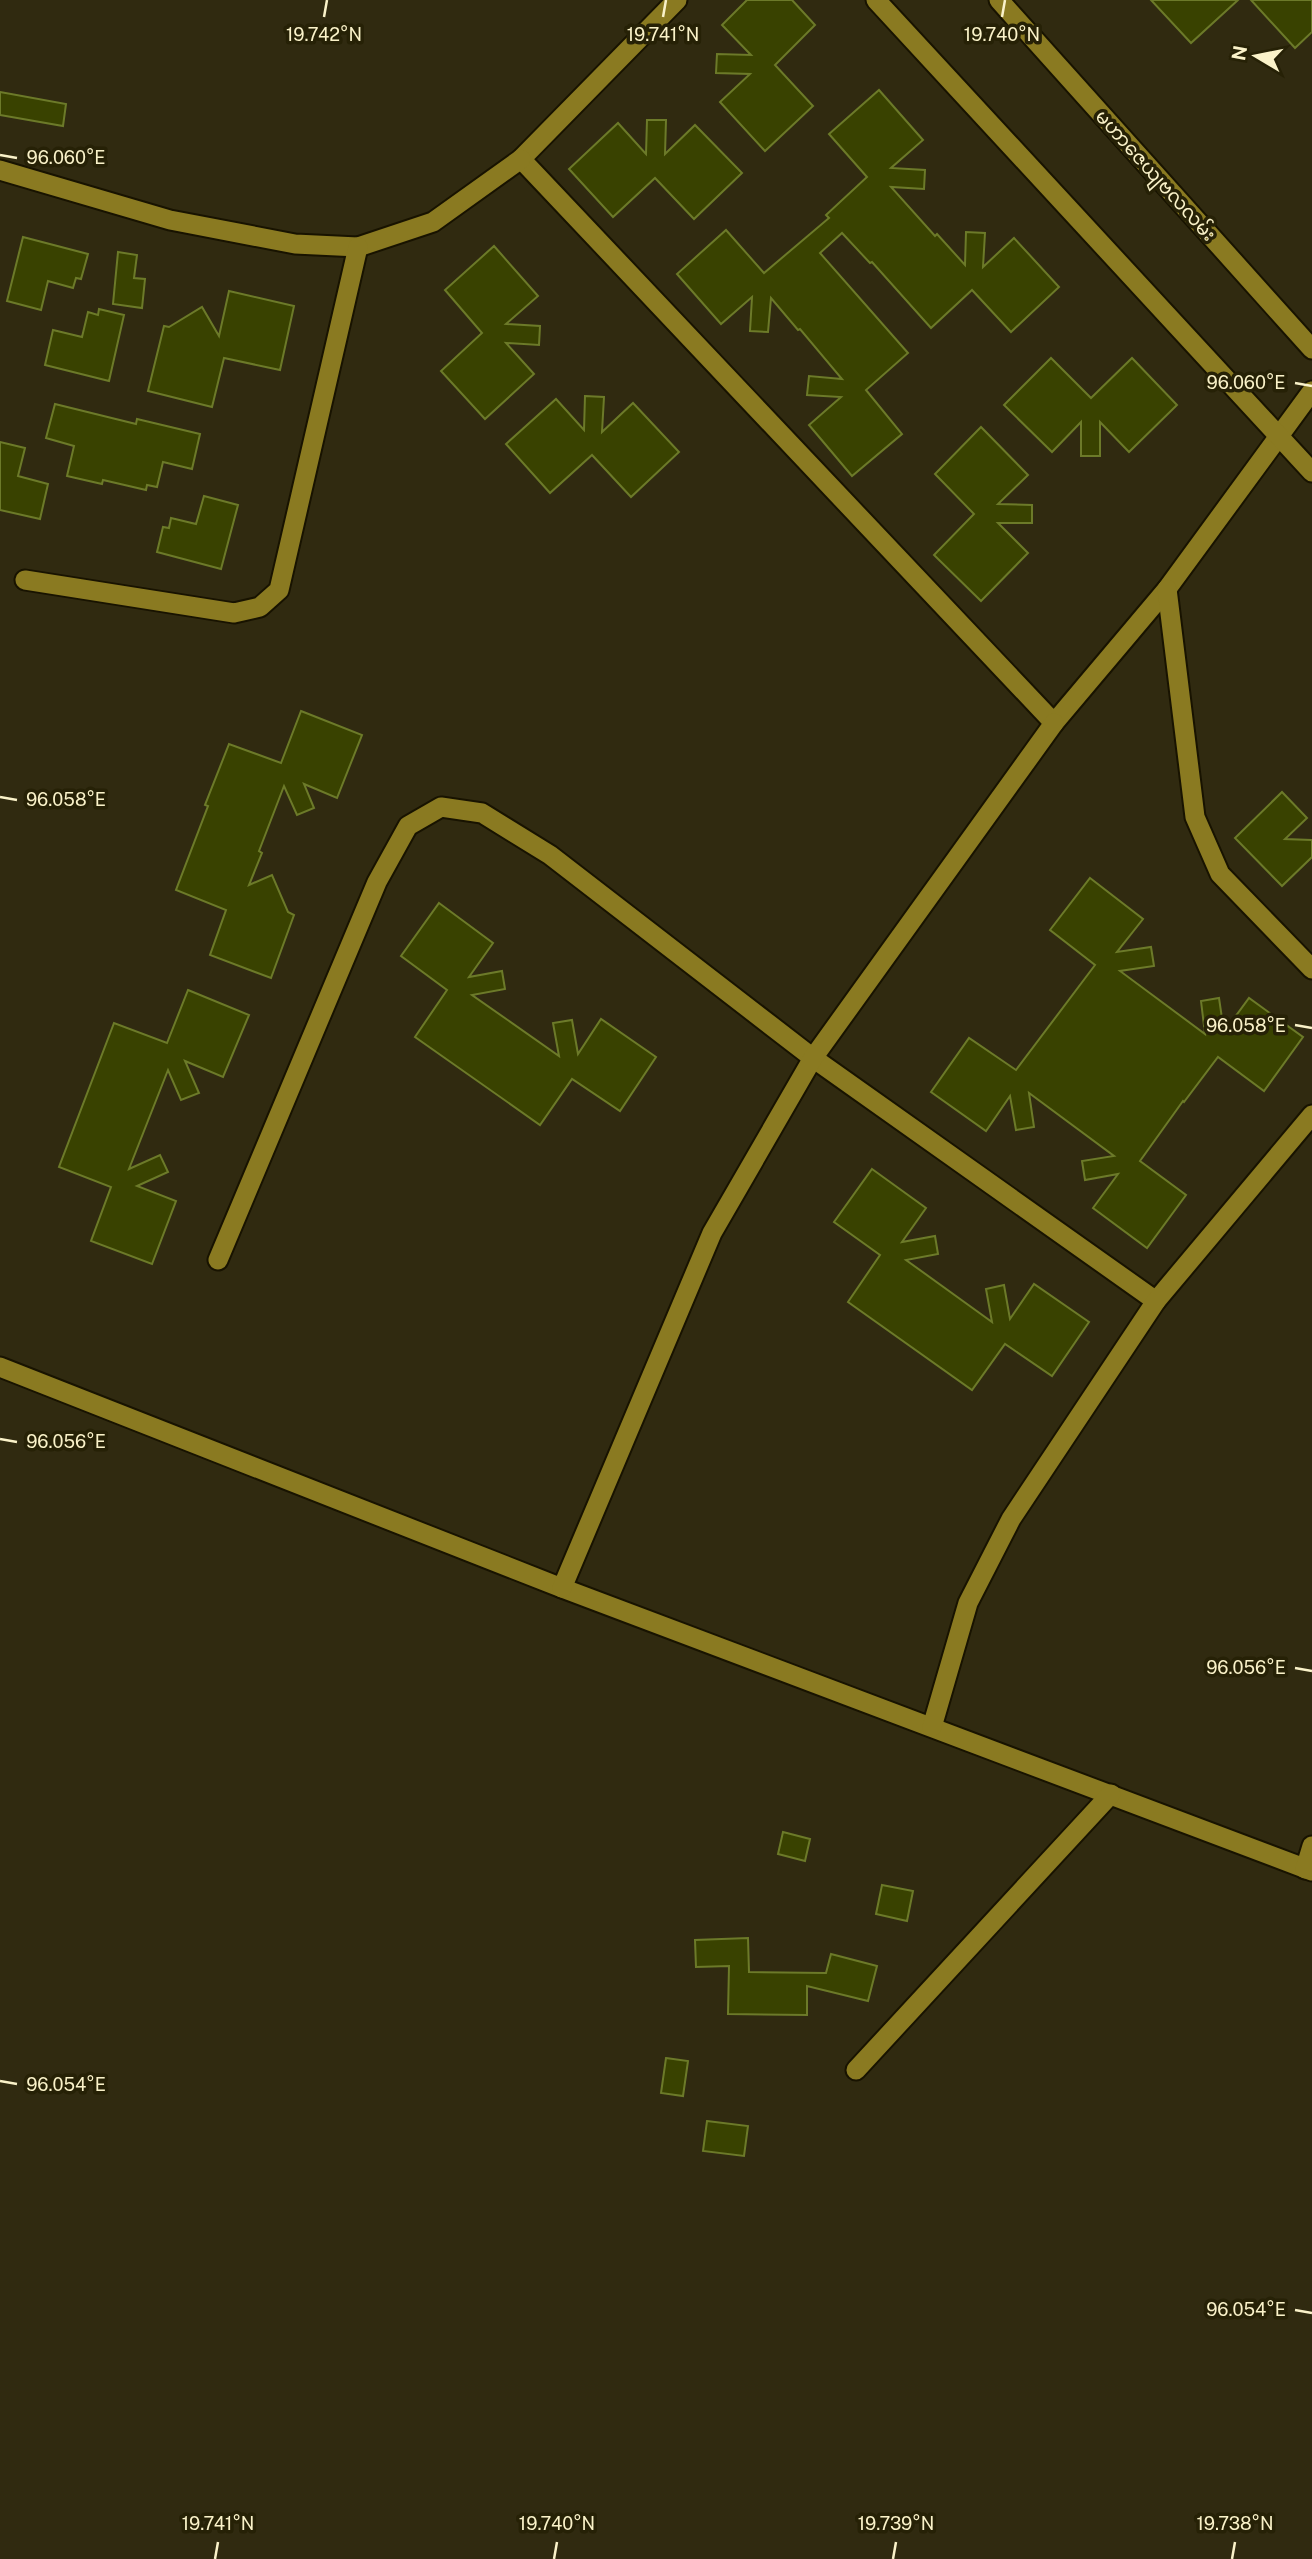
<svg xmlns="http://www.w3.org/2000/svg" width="1312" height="2559" viewBox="0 0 1312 2559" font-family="'Public Sans','Noto Sans Myanmar',sans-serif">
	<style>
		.building { fill: #394200; stroke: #6c7a29; stroke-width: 2 }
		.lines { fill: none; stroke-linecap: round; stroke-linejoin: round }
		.minor-casing { stroke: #181300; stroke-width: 23 }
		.minor { stroke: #8a7a21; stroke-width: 19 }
		.ticks { fill: none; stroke: #faf2c9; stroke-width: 2.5 }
		.labels { text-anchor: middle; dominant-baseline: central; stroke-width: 7; stroke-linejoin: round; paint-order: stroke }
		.street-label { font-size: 19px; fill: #faf2c9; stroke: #262106 }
		.ticks-label { font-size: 18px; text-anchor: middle; fill: #faf2c9; stroke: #262106; stroke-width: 7; stroke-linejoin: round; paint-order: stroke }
	</style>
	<rect width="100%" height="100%" fill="#302a10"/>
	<g class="building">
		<polygon points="747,0 792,0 815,25 775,65 813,106 765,151 720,102 750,74 716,73 717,54 751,55 722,25"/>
		<polygon points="1151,0 1238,0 1191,43"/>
		<polygon points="1251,0 1312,0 1312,32 1295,48"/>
		<polygon points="879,90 923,140 891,168 925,170 924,189 891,187 935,236 937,234 965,265 966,232 985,233 983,267 1014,238 1059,287 1011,332 972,290 931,328 872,262 870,263 842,233 820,253 908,353 866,390 902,434 852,476 809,425 841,397 807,395 809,376 842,379 800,329 798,330 771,298 768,332 750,331 752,297 721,324 677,274 726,230 764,273 829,218 826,215 867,177 829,134"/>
		<polygon points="0,92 66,104 63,126 0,115"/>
		<polygon points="647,120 666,120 665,154 695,125 742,173 694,219 655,178 613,217 569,169 618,123 646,154"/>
		<polygon points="23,237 88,254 81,279 76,278 73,288 48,281 41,310 7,301"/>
		<polygon points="494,246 538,296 506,324 540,326 539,345 506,343 534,374 485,419 441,371 482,333 445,290"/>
		<polygon points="118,252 137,255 134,278 145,279 142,308 113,304"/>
		<polygon points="229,291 294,306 280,370 224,358 212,407 148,391 164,326 169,327 202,307 219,336"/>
		<polygon points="99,309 124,315 109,381 45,365 53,330 82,337 88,312 98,315"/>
		<polygon points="1051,358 1091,398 1132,358 1177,405 1129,452 1100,422 1100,456 1081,456 1081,422 1052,452 1004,405"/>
		<polygon points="585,396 604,397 602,432 633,403 679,452 631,497 592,455 550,493 506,444 556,399 584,430"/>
		<polygon points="55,404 136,424 137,419 200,434 192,469 163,462 157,487 147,485 146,490 103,480 102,484 67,476 74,446 46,438"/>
		<polygon points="981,427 1028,475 998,504 1032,505 1032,523 998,523 1028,553 981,601 934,555 974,514 935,474"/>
		<polygon points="0,442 25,448 18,476 48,484 40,519 0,510"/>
		<polygon points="204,496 238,505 221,569 157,552 163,527 169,528 171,518 196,524"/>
		<polygon points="301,711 362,735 337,798 304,784 314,808 297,815 284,786 259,851 262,853 249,885 272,875 288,912 294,915 271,978 210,955 226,910 176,890 208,806 205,805 229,744 281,763"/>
		<polygon points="1282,792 1307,818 1285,839 1312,840 1312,857 1282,886 1235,838"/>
		<polygon points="1090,878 1143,919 1117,952 1151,947 1154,966 1120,971 1205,1034 1201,1001 1219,998 1224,1032 1249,998 1303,1037 1264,1091 1218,1057 1184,1102 1183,1101 1140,1161 1186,1195 1147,1248 1093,1208 1118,1174 1085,1180 1082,1161 1114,1156 1029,1093 1034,1127 1016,1130 1010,1096 986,1131 931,1092 969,1038 1016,1070 1095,965 1050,930"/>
		<polygon points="439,903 493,943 469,977 502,971 505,989 472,995 559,1056 553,1023 572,1020 578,1054 601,1019 656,1057 620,1111 572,1079 540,1125 415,1037 447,990 401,956"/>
		<polygon points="188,990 249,1015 223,1077 185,1061 199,1093 181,1100 168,1070 129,1169 160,1155 168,1172 137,1186 176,1201 152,1264 91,1241 111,1187 59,1167 114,1023 167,1043"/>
		<polygon points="872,1169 926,1208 902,1242 935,1236 938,1254 906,1260 992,1322 986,1289 1004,1285 1010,1319 1034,1284 1089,1322 1052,1376 1005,1344 972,1390 848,1302 880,1255 834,1222"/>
		<polygon points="783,1832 810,1839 805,1861 778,1854"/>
		<polygon points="882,1885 913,1891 907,1921 876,1914"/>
		<polygon points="748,1938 749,1972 826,1973 831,1954 877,1966 868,2001 807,1986 807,2015 728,2014 729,1966 696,1967 695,1940"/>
		<polygon points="666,2058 688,2061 683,2096 661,2093"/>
		<polygon points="707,2121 748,2126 744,2156 703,2151"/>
	</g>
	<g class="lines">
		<g class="minor-casing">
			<g id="minor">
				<polyline points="677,0 521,159 1054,723 1167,589 1312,391"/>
				<polyline points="876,0 1312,472"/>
				<polyline points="999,0 1312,349"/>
				<polyline points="0,170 170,220 295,244 358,247 433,222 521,159"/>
				<polyline points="25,580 234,613 260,607 279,590 358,247"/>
				<polyline points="1167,589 1195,817 1220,874 1312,969"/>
				<polyline points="218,1260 377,882 408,826 441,807 482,813 550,855 813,1058 1156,1301"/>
				<polyline points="0,1367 562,1588 1312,1871"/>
				<polyline points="562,1588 712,1233 813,1058 1054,723"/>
				<polyline points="932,1727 968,1603 1011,1519 1156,1301 1312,1115"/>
				<polyline points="1305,1869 1312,1846"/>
				<polyline points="856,2070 1111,1794"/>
			</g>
		</g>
		<use href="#minor" class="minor"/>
	</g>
	<path class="ticks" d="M324 17 327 0M663 17 666 0M1002 17 1005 0M0 155 17 158M1295 383 1312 386M0 797 17 800M1295 1025 1312 1028M0 1439 17 1442M1295 1668 1312 1671M0 2081 17 2084M1295 2310 1312 2313M215 2559 218 2542M554 2559 557 2542M893 2559 896 2542M1232 2559 1235 2542"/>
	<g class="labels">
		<g class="street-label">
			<text transform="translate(1156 175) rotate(48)">မဟာဇေယျဗလလမ်း</text>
		</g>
	</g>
	<g class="ticks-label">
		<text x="324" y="41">19.742°N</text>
		<text x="663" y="41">19.741°N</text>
		<text x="1002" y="41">19.740°N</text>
		<text x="66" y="164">96.060°E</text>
		<text x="1246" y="389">96.060°E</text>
		<text x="66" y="806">96.058°E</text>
		<text x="1246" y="1032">96.058°E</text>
		<text x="66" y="1448">96.056°E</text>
		<text x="1246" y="1674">96.056°E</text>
		<text x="66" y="2091">96.054°E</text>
		<text x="1246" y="2316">96.054°E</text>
		<text x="218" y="2530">19.741°N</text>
		<text x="557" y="2530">19.740°N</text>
		<text x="896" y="2530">19.739°N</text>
		<text x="1235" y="2530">19.738°N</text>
	</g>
	<g transform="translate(1256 56) rotate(280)" stroke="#262106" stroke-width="5" paint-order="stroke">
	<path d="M0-5L12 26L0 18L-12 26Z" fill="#faf2c9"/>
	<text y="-10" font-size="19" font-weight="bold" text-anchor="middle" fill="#faf2c9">N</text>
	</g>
</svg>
